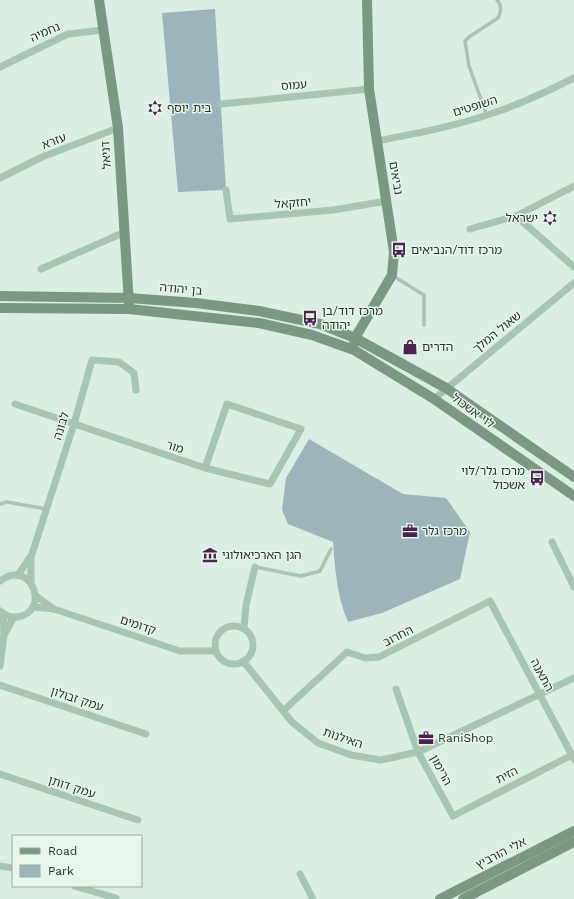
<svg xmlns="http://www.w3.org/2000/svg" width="574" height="899" viewBox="0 0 574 899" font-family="'Work Sans','Noto Sans Hebrew',sans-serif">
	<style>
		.green { fill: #9db4bb }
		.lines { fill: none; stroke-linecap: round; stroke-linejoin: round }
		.lane { stroke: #a8c4b2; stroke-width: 3.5 }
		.street { stroke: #a8c4b2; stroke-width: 7 }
		.secondary { stroke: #7a9882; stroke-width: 10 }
		.labels { text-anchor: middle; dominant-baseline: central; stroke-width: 3; stroke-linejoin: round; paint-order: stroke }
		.street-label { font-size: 12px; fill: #28322a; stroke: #e7f6ed }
		.poi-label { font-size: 12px; fill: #28322a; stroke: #e7f6ed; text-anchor: start }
	</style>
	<rect width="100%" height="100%" fill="#dbeee3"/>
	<g class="green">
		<polygon points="215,9 226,190 178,192 162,13"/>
		<path d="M309 439 403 494 446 498 470 532 460 579 382 613 348 622C337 596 335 570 333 542L288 524 282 510 286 478Z"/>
	</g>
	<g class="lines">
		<g class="lane">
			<path d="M487 116 469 66 465 41 469 37 498 18C501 12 502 5 497 0"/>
			<polyline points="393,276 424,295 424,325"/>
			<polyline points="0,504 7,502 46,509"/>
			<polyline points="255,567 301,576 320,571 331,549"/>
		</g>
		<g class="street">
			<polyline points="0,67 68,34 103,30"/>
			<polyline points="221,104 369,89"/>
			<path d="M377 141C414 134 451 127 487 115 517 106 546 92 574 78"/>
			<polyline points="0,178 42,157 118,128"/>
			<polyline points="226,190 230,219 333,210 387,201"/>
			<polyline points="516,216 574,267"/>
			<polyline points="470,229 516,216 574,186"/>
			<polyline points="41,269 125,232"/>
			<polyline points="434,399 574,283"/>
			<polyline points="15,404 205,468 270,484 301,429 227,404 205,468"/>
			<polyline points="552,542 574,587"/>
			<polyline points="18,575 30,557"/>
			<path d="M0 581C31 557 52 612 17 617 11 618 5 615 0 611"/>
			<polyline points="31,582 31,557 74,424 92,360 119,362 134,373 136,390"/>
			<polyline points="36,596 54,609"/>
			<polyline points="33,607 54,609 180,651 216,651"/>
			<circle cx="234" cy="645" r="19"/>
			<polyline points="244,629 246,605 255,567"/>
			<polyline points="4,635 14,617"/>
			<polyline points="243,661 292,722 318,743 351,755 381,760 418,752 574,678"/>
			<polyline points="0,666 4,635 3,613"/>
			<polyline points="0,685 146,734"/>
			<polyline points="396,689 418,752 453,816 572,755"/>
			<polyline points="283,711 347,652 365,658 379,657 490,601 574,759"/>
			<polyline points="0,774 138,820"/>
			<polyline points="0,866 13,868"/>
			<polyline points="300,874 313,899"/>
			<polyline points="74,886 116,898"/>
		</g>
		<g class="secondary">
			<polyline points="99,0 118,128 129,304"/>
			<polyline points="0,296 129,298 196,303 259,311 320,324 355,338 446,388 574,477"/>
			<polyline points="0,308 129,309 259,323 312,335 354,350 434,399 574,496"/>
			<polyline points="354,344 355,338 392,275 394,252 369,89 367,0"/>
			<polyline points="440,899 574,831"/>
			<polyline points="463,899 574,842"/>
		</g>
	</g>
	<defs>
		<g id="synagogue-bare" transform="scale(1.2)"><path d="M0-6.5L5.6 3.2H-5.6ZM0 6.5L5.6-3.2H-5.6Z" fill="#4d224f" stroke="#e7f6ed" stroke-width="2.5" paint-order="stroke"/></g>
		<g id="bus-bare" transform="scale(1.2)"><path d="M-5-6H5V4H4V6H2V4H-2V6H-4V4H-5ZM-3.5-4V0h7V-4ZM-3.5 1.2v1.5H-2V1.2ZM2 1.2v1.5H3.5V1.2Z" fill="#4d224f" stroke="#e7f6ed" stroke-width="2.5" paint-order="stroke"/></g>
		<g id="shop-bare" transform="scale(1.2)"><path d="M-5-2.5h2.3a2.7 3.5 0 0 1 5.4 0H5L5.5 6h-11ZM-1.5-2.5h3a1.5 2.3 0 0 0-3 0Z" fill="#4d224f" stroke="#e7f6ed" stroke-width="2.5" paint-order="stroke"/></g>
		<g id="office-bare" transform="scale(1.2)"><path d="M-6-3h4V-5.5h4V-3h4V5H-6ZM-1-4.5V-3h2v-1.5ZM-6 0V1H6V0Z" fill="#4d224f" stroke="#e7f6ed" stroke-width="2.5" paint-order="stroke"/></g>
		<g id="museum-bare" transform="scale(1.2)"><path d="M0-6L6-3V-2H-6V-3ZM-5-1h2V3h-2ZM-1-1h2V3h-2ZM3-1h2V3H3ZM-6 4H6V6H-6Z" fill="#4d224f" stroke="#e7f6ed" stroke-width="2.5" paint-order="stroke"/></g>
	</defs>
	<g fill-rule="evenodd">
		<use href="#synagogue-bare" x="155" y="108"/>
		<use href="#synagogue-bare" x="550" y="218"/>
		<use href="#bus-bare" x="399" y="250"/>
		<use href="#bus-bare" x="310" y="318"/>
		<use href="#shop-bare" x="410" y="347"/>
		<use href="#bus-bare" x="537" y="478"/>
		<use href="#office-bare" x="410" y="531"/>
		<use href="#museum-bare" x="210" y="555"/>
		<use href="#office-bare" x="426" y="738"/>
	</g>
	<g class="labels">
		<g class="street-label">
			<text transform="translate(45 32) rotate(-24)">נחמיה</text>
			<text transform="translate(294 85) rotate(-5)">עמוס</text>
			<text transform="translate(475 106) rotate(-17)">השופטים</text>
			<text transform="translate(54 141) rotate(-21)">עזרא</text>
			<text transform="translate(106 155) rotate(-94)">דניאל</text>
			<text transform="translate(396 178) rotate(80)">נביאים</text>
			<text transform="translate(293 203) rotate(-5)">יחזקאל</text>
			<text transform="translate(181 289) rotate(5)">בן יהודה</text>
			<text transform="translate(497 332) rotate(-39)">שאול המלך</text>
			<text transform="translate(473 411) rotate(36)">לוי אשכול</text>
			<text transform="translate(61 426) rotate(-73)">לבונה</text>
			<text transform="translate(175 447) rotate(19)">מור</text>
			<text transform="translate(138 625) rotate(18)">קדומים</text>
			<text transform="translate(398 636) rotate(-27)">החרוב</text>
			<text transform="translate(542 675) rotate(62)">התאנה</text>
			<text transform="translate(77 699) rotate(18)">עמק זבולון</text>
			<text transform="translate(343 738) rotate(19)">האילנות</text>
			<text transform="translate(441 770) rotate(62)">הרימון</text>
			<text transform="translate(507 775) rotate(-27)">הזית</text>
			<text transform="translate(72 787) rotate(18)">עמק דותן</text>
			<text transform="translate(501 853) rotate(-27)">אלי הורביץ</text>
		</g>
		<g class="poi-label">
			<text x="167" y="108">בית יוסף</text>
			<text x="538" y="218" text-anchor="end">ישראל</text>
			<text x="411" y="250">מרכז דוד/הנביאים</text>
			<text x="322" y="311">מרכז דוד/בן<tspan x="322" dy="14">יהודה</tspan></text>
			<text x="422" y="347">הדרים</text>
			<text x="525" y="471" text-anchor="end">מרכז גלר/לוי<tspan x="525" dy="14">אשכול</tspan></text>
			<text x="422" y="531">מרכז גלר</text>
			<text x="222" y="555">הגן הארכיאולוגי</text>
			<text x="438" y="738">RaniShop</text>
		</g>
	</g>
	<rect x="12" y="835" width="130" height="52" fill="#e7f6ed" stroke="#9ba89f"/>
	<rect x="20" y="848" width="20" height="6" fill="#7a9882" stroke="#9ba89f"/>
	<text x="48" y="855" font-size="12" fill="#28322a">Road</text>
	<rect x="20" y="865" width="20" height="12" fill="#9db4bb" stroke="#9ba89f"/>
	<text x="48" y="875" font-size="12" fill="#28322a">Park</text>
</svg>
